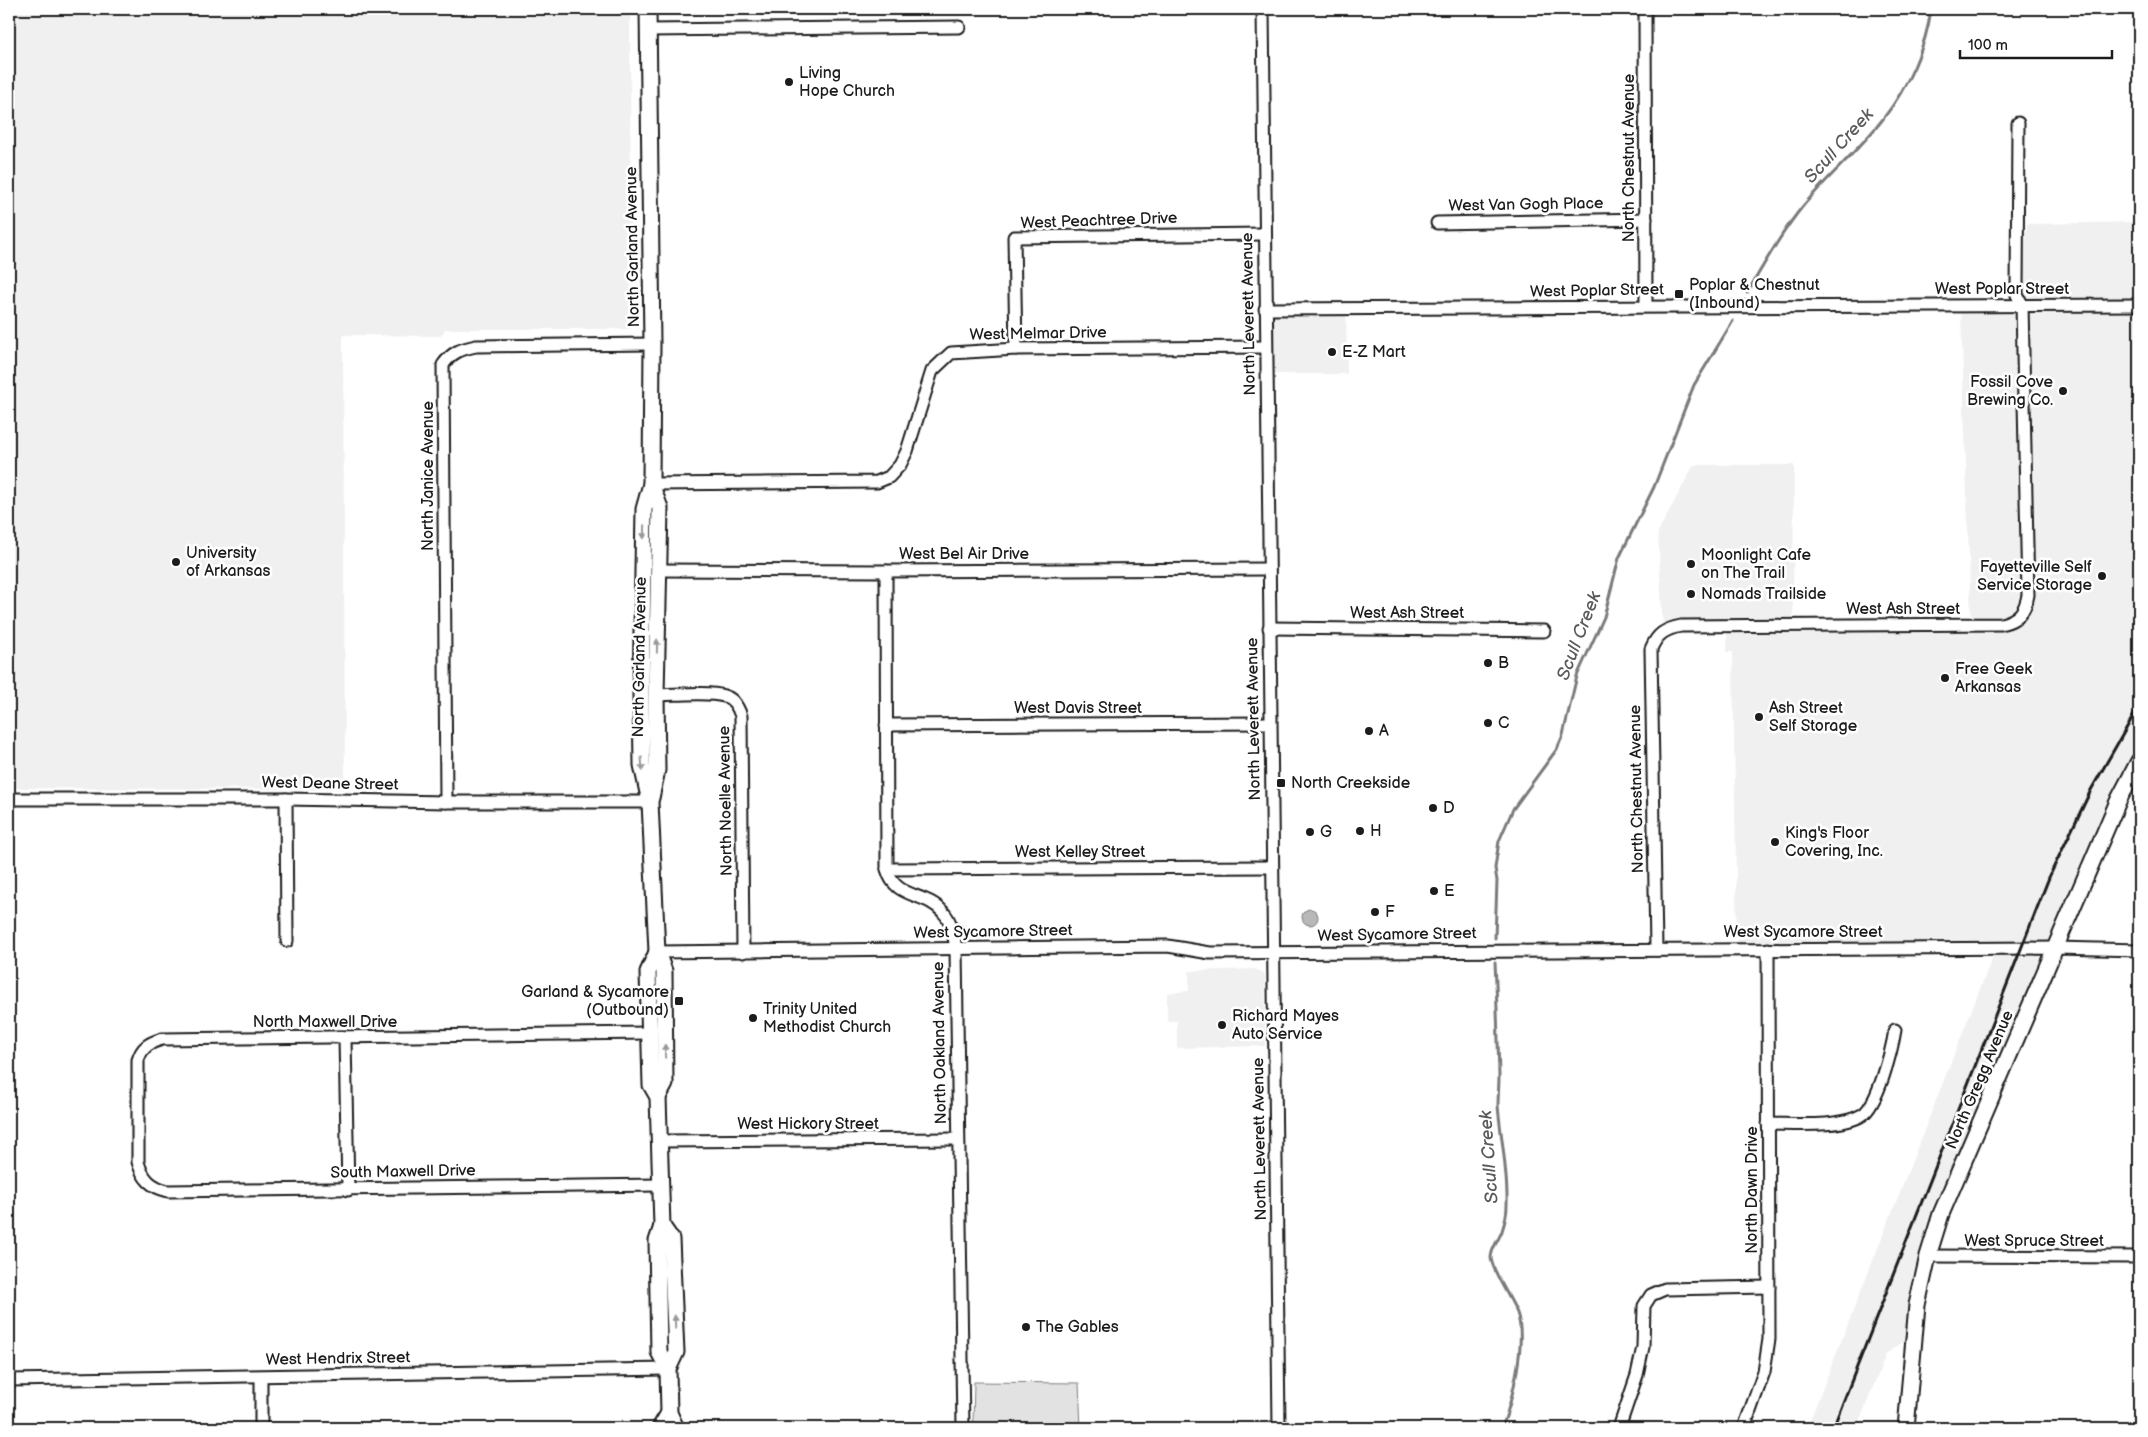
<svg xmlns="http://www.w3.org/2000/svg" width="2148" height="1437" viewBox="0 0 2148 1437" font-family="'Balsamiq Sans',sans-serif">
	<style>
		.built { fill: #f0f0f0 }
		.green { fill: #e2e2e2; stroke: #7f7f7f }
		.water { fill: #b8b8b8; stroke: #7a7a7a }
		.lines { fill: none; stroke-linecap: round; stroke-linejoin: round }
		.stream { stroke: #7a7a7a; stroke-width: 3 }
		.minor-casing { stroke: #1c1c1c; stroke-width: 15 }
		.major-casing { stroke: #1c1c1c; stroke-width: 19 }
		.minor { stroke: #fff; stroke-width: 11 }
		.major { stroke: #fff; stroke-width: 15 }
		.rail { stroke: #1c1c1c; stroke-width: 3 }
		.oneway { fill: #999 }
		.poi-dot { fill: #1c1c1c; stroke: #fff; stroke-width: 2 }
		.labels { text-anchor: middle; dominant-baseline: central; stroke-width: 5; stroke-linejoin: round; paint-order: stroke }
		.poi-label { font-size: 16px; fill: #1c1c1c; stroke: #fff; text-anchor: start }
		.street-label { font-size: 16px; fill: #1c1c1c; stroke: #fff }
		.water-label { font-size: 18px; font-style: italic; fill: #5a5a5a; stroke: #fff }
	</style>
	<rect width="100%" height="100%" fill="#fff"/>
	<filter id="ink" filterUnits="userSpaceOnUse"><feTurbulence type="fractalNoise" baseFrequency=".02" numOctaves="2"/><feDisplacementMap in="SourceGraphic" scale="10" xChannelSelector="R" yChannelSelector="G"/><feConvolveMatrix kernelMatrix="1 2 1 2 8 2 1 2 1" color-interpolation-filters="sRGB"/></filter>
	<g filter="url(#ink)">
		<!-- built -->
		<g class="built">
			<path d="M9,9H630L631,329H445L441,336L343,335L345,789L9,788Z"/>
			<path d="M2139,222V761L1941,1214L1913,1335L1886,1354L1857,1428H1807L1996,948L1737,949L1733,652H1727V626L1663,631L1658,532L1694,465H1794L1793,626L2001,624L2020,615L1971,619L1961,312L2017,310L2027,224Z"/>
			<path d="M1346,308L1347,374H1266L1265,309Z"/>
			<path d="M1255,969L1264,973L1265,976V1046L1177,1048V1021H1167V993L1189,991V971Z"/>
		</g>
		<!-- green -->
		<path class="green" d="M974,1382L1079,1383L1081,1428H973Z"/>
		<!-- water -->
		<circle class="water" cx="1310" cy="917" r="8"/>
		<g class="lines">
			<!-- stream -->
			<g class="stream">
				<path d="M1747,293C1765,263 1781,233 1803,206C1828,176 1859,150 1883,119C1907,88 1926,48 1931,9"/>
				<path d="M1495,938L1497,881L1495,868L1499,841L1513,809L1557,749L1563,735L1577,676L1604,617L1619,558L1654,487L1694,385L1733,321"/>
				<path d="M1495,962C1497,1000 1498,1038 1499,1076C1499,1086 1498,1096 1498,1106C1501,1139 1508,1172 1507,1205C1507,1214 1505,1222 1502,1231C1499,1240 1491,1248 1491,1258C1492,1271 1511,1298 1517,1313C1527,1340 1512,1401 1502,1428"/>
			</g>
			<!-- minor casing -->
			<g class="minor-casing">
				<g id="minor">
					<path d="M1263,9L1279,1428"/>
					<path d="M1645,9L1646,306"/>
					<path d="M648,30L959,27"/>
					<path d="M1437,223L1646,219"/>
					<path d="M1265,309L2139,305"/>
					<path d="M1016,349L1014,237L1264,234"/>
					<path d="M651,484L877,482L889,477L900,465L907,451L932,371L951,353L1016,349L1266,347"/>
					<path d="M659,570L886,571L1269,569"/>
					<path d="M886,571L887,869C895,900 925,891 943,912C952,921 954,937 956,949L963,1428"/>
					<path d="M1269,628L1544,631"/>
					<path d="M656,695C674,695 708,691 724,696C733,698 738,707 741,716L743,952"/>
					<path d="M886,725L1270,723"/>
					<path d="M9,799H286L446,802H650"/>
					<path d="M286,799L287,941"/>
					<path d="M446,802L443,365C452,352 461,349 476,346L652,344"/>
					<path d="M887,869L1272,867"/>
					<path d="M1656,949L1651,649C1657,634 1665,629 1681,626L2001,624C2018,620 2025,612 2028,595L2022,304L2017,295L2018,123"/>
					<path d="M657,952L1168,946L1210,953L2056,948L2139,950"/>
					<path d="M649,1033L162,1039C149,1043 142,1047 138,1060V1162C143,1179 151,1187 168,1191L661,1185"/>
					<path d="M345,1038L348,1190"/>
					<path d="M1768,1124C1793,1124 1841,1128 1862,1115C1878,1105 1892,1049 1895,1030"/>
					<path d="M659,1141L957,1139"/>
					<path d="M1928,1256L2139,1257"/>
					<path d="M261,1377V1428"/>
					<path d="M9,1380L668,1369"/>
					<path d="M1619,1428L1637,1375L1643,1347L1644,1306L1651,1295L1665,1289L1769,1287"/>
					<path d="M1744,1428L1764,1372L1769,1339L1768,949"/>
				</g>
			</g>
			<!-- major casing -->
			<g class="major-casing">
				<g id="major">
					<path d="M648,9L652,344L651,484L644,509L641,693L642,765L650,802L657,952L664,971L665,1084L658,1097"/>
					<path d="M651,798L657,770L656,695L660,508L651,484"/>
					<path d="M657,952L648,972L651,1085L658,1097L662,1226L657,1241L659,1352L668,1369"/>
					<path d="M662,1226L671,1239L676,1352L668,1369L669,1413L676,1428"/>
					<path d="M660,1428L669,1413"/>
					<path d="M1906,1428L1917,1305L1928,1256L1941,1214L2119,799L2139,761"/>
				</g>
			</g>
			<!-- minor -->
			<use href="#minor" class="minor"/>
			<!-- major -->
			<use href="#major" class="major"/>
			<!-- rail -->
			<path class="rail" d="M1833,1428L2050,875L2091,790L2139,706"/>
		</g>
		<!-- one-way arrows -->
		<defs><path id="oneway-solid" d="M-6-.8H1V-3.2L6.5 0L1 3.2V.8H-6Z" transform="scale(1.25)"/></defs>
		<g class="oneway">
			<use href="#oneway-solid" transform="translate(644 532) rotate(91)"/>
			<use href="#oneway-solid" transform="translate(657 646) rotate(-89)"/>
			<use href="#oneway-solid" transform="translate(642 764) rotate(86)"/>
			<use href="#oneway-solid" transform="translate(665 1051) rotate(-91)"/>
			<use href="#oneway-solid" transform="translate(675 1322) rotate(-92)"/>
		</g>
	</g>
	<!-- markers -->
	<g class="poi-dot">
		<circle cx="789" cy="82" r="5"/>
		<rect x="1674" y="289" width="10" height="10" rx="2.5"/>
		<circle cx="1332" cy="352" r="5"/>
		<circle cx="2063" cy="391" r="5"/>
		<circle cx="176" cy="562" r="5"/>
		<circle cx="1691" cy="564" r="5"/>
		<circle cx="2102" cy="576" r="5"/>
		<circle cx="1691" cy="594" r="5"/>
		<circle cx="1488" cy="663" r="5"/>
		<circle cx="1945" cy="678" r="5"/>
		<circle cx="1759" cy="717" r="5"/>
		<circle cx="1488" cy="723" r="5"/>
		<circle cx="1369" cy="731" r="5"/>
		<rect x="1276" y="778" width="10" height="10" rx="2.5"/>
		<circle cx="1433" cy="808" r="5"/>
		<circle cx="1360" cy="831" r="5"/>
		<circle cx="1310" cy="832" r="5"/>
		<circle cx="1775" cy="842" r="5"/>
		<circle cx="1434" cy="891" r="5"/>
		<circle cx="1375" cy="912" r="5"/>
		<rect x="674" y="996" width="10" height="10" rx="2.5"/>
		<circle cx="753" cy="1018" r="5"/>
		<circle cx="1222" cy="1025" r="5"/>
		<circle cx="1026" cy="1327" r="5"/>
	</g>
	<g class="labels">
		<!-- poi labels -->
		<g class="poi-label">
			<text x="799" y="73">Living<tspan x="799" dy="18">Hope Church</tspan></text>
			<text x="1689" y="285">Poplar &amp; Chestnut<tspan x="1689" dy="18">(Inbound)</tspan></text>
			<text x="1342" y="352">E-Z Mart</text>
			<text x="2053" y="382" text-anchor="end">Fossil Cove<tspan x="2053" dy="18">Brewing Co.</tspan></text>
			<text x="186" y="553">University<tspan x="186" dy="18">of Arkansas</tspan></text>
			<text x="1701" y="555">Moonlight Cafe<tspan x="1701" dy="18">on The Trail</tspan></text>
			<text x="2092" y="567" text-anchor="end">Fayetteville Self<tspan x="2092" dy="18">Service Storage</tspan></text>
			<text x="1701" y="594">Nomads Trailside</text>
			<text x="1498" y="663">B</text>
			<text x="1955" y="669">Free Geek<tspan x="1955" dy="18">Arkansas</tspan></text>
			<text x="1769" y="708">Ash Street<tspan x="1769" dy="18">Self Storage</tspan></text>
			<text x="1498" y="723">C</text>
			<text x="1379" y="731">A</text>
			<text x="1291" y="783">North Creekside</text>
			<text x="1443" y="808">D</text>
			<text x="1370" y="831">H</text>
			<text x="1320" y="832">G</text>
			<text x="1785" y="833">King's Floor<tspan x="1785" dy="18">Covering, Inc.</tspan></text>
			<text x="1444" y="891">E</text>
			<text x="1385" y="912">F</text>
			<text x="669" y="992" text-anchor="end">Garland &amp; Sycamore<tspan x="669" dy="18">(Outbound)</tspan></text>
			<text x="763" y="1009">Trinity United<tspan x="763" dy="18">Methodist Church</tspan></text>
			<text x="1232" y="1016">Richard Mayes<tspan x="1232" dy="18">Auto Service</tspan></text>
			<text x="1036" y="1327">The Gables</text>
		</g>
		<!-- street labels -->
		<g class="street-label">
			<text transform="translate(1629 158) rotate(-90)">North Chestnut Avenue</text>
			<text transform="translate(1526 205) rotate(-1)">West Van Gogh Place</text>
			<text transform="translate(1099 221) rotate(-2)">West Peachtree Drive</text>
			<text transform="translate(633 247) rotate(-91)">North Garland Avenue</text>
			<text x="2002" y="289">West Poplar Street</text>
			<text transform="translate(1597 291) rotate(-1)">West Poplar Street</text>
			<text transform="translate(1249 314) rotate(-91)">North Leverett Avenue</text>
			<text transform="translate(1038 334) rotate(-1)">West Melmar Drive</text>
			<text transform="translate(428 476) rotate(-90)">North Janice Avenue</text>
			<text x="964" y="554">West Bel Air Drive</text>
			<text x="1903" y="609">West Ash Street</text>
			<text x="1407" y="613">West Ash Street</text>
			<text transform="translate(640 657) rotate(-89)">North Garland Avenue</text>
			<text x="1078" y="708">West Davis Street</text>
			<text transform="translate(1254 719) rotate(-91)">North Leverett Avenue</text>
			<text transform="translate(330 784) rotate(1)">West Deane Street</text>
			<text transform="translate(1637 789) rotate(-91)">North Chestnut Avenue</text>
			<text transform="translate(726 801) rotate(-91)">North Noelle Avenue</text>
			<text x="1080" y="852">West Kelley Street</text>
			<text transform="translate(993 932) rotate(-1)">West Sycamore Street</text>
			<text x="1803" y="932">West Sycamore Street</text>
			<text transform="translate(1397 935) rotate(-1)">West Sycamore Street</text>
			<text x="325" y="1022">North Maxwell Drive</text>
			<text transform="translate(940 1043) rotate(-91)">North Oakland Avenue</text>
			<text transform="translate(1980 1080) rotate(-67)">North Gregg Avenue</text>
			<text x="808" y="1124">West Hickory Street</text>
			<text transform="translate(1260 1139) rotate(-91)">North Leverett Avenue</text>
			<text transform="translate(403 1172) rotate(-1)">South Maxwell Drive</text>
			<text transform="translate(1752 1190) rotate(-90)">North Dawn Drive</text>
			<text x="2034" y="1241">West Spruce Street</text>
			<text transform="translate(338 1359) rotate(-1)">West Hendrix Street</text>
		</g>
		<!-- water labels -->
		<g class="water-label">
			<text transform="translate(1839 146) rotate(-48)">Scull Creek</text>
			<text transform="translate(1579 636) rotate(-69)">Scull Creek</text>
			<text transform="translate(1489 1157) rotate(-94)">Scull Creek</text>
		</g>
	</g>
	<!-- margin -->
	<rect width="2148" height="1437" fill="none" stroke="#fff" stroke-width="30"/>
	<rect x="15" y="15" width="2118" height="1407" fill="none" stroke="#1c1c1c" stroke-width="2" filter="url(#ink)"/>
	<!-- scale -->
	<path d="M1960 50v8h152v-8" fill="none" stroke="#1c1c1c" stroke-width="2.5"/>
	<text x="1968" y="50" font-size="15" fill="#1c1c1c" stroke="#ffffff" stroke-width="4" paint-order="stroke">100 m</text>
</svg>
